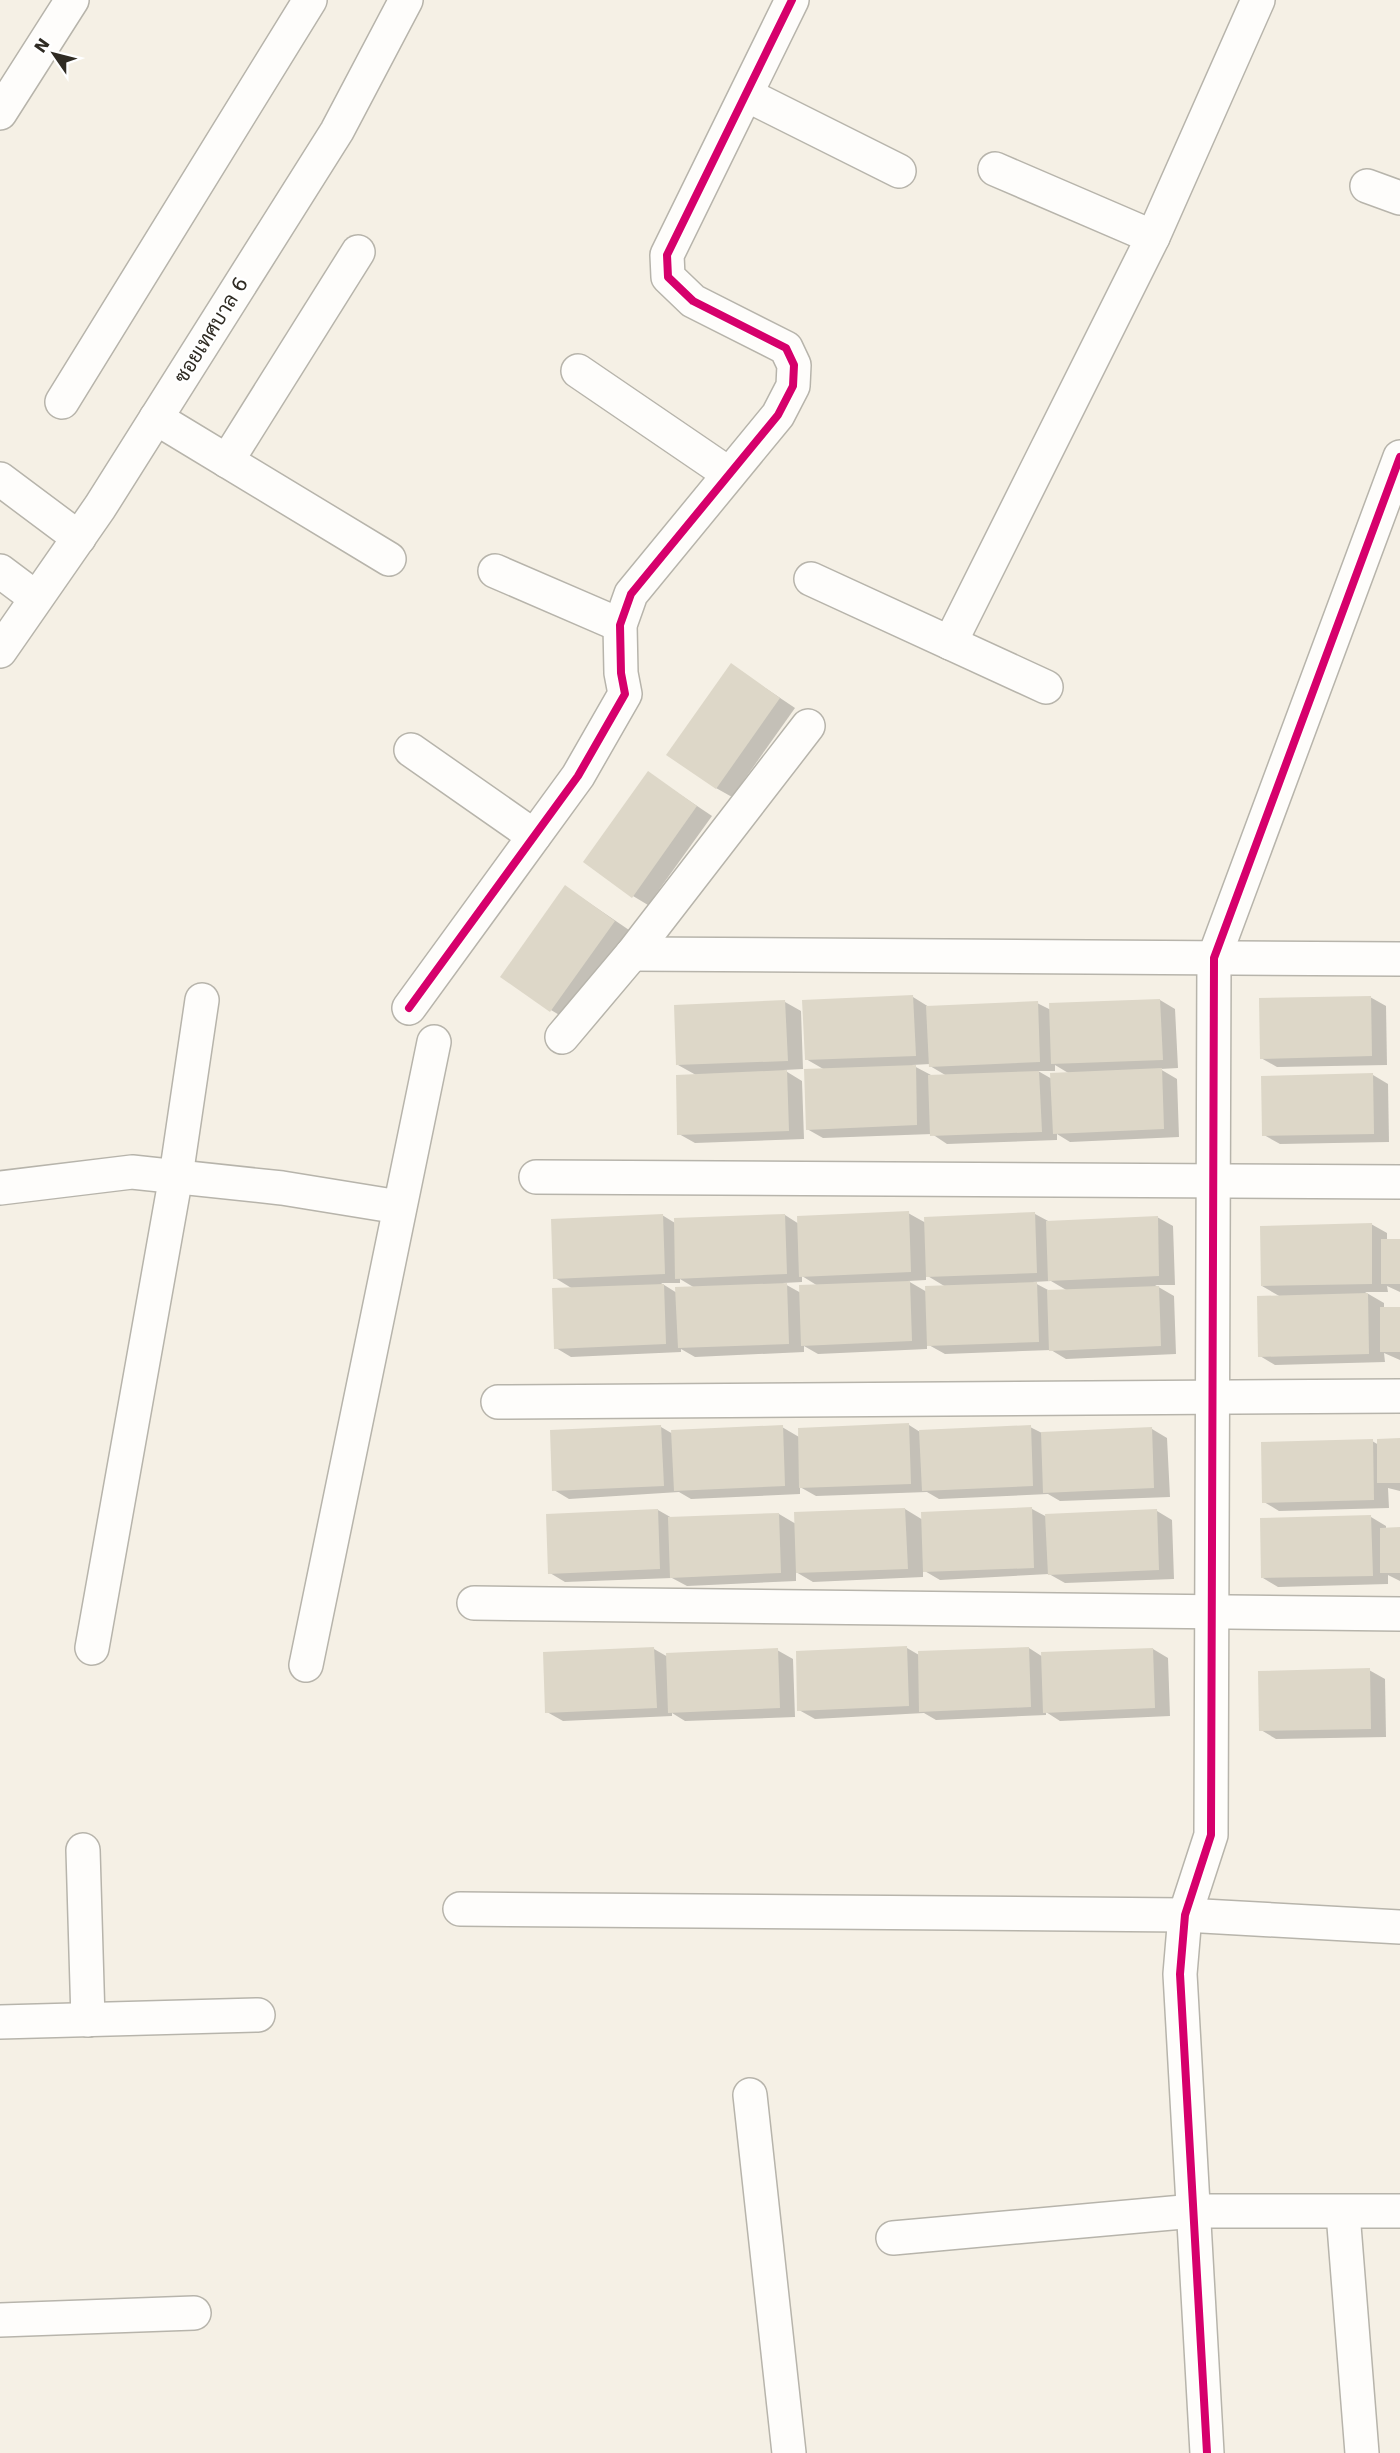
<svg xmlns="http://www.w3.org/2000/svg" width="1400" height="2453" viewBox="0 0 1400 2453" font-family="'DejaVu Sans',Sarabun,sans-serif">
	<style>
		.shadow { fill: #0003; fill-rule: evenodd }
		.building { fill: #ddd7c8 }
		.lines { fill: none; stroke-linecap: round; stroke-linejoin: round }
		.minor-casing { stroke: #b7b4ab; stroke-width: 36 }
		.minor { stroke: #fefdfb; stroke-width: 33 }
		.cycleway-casing { stroke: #fff; stroke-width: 11 }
		.cycleway { stroke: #d6006c; stroke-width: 8 }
		.labels { text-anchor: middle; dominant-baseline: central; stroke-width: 5; stroke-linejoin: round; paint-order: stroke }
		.street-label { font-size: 20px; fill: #2f2b23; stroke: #fff }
	</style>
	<rect width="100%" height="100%" fill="#f5f0e5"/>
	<!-- shadow -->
	<g class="shadow">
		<path d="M731,665L795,708L732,797L716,788Z"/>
		<path d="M648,773L712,816L648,905L633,896Z"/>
		<path d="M566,887L629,930L566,1019L551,1010Z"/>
		<path d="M913,997L929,1007L1037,1003L1051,1010L1160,1000L1175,1009L1178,1068L1160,1069L1177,1079L1179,1137L1070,1142L1057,1134V1140L947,1144L932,1134L823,1138L807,1129L825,1070L806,1059ZM930,1064V1066L947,1076L931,1075L912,1065ZM1055,1065L1070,1074L1052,1079L1038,1071H1055Z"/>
		<path d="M1370,997L1386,1006L1387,1065L1277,1067L1261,1058Z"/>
		<path d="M785,1002L801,1011L803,1069L784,1070L802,1081L804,1139L695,1143L679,1134L696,1075L678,1065Z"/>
		<path d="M1373,1075L1388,1084L1389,1142L1280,1144L1264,1135Z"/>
		<path d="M908,1213L926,1223V1218L1035,1214L1050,1222L1157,1217L1173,1226L1175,1285H1155L1174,1296L1176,1354L1066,1359L1051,1350L945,1354L927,1344V1349L818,1354L804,1346V1352L695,1357L681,1349V1352L571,1357L556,1348L573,1289L555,1278L662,1215L675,1223L785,1215L799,1224ZM926,1275L946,1287L927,1292L908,1281L926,1280ZM802,1276L818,1286L801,1293L783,1283L802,1282ZM680,1279L695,1288L677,1293L661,1283H680ZM1051,1281L1068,1291H1050L1033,1282Z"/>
		<path d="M1371,1224L1387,1233V1240H1400V1292L1387,1286L1388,1292H1365L1384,1303V1309H1400V1360L1384,1353L1385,1362L1275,1365L1260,1356L1281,1297L1262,1286Z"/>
		<path d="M909,1425L920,1432L1030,1427L1042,1433L1152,1429L1167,1438L1170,1497L1060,1501L1048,1494L939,1499L927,1492L816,1496L800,1487V1494L691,1499L679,1492L569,1499L554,1490L661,1427L673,1434L782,1427L799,1437Z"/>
		<path d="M1400,1440V1491L1388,1488L1389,1508L1279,1511L1264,1502L1372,1441L1379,1445Z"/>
		<path d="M905,1509L923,1520L1032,1509L1047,1517L1157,1511L1172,1520L1174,1579L1065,1583L1049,1574L940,1580L923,1570V1577L813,1582L796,1572V1581L687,1586L672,1578L565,1582L550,1573L658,1510L672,1518L779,1514L796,1524Z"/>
		<path d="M1371,1517L1386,1526V1529H1400V1581L1388,1575V1584L1278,1587L1263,1578Z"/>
		<path d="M907,1648L919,1655L1029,1648L1043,1657L1153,1649L1168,1658L1170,1716L1060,1721L1046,1712V1715L936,1720L924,1713L815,1719L799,1710Z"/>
		<path d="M654,1649L668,1657L777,1650L793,1659L795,1717L685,1721L672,1713V1716L563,1721L547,1712L545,1653Z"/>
		<path d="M1369,1670L1385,1679L1386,1737L1276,1739L1261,1730Z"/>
	</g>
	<!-- building -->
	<g class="building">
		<path d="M731,663L780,698L716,789L666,755Z"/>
		<path d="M648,771L697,806L632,898L583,862Z"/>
		<path d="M565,885L615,921L550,1012L500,977Z"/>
		<path d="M913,995L916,1056L805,1060L802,1000Z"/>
		<path d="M1371,996L1372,1056L1260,1059L1259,998Z"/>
		<path d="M1160,999L1163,1060L1051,1064L1049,1003Z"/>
		<path d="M785,1000L788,1061L676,1065L674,1005Z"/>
		<path d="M1038,1001L1040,1062L929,1067L926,1006Z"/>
		<path d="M916,1065L917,1125L806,1130L804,1069Z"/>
		<path d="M1162,1068L1164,1129L1053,1134L1050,1073Z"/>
		<path d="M787,1070L789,1131L677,1135L676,1075Z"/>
		<path d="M1039,1071L1042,1132L930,1136L928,1075Z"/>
		<path d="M1373,1073L1374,1134L1262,1136L1261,1076Z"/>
		<path d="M909,1211L911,1272L799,1277L797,1216Z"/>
		<path d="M1035,1212L1037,1273L926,1277L924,1217Z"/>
		<path d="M663,1214L665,1274L553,1279L551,1219Z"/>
		<path d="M785,1214L787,1274L675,1279L674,1218Z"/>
		<path d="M1158,1216L1159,1276L1048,1281L1046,1221Z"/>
		<path d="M1372,1223V1284L1261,1286L1260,1226Z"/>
		<rect x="1381" y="1239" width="19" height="45"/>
		<path d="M910,1281L912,1341L801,1346L799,1285Z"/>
		<path d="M1037,1282L1039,1342L927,1346L925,1286Z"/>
		<path d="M787,1283L789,1344L678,1348L675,1287Z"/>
		<path d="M664,1284L666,1344L554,1349L552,1288Z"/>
		<path d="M1159,1286L1161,1346L1049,1351L1047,1290Z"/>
		<path d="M1368,1293L1369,1354L1258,1357L1257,1296Z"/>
		<rect x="1380" y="1307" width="20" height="45"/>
		<path d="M909,1423L911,1484L799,1488L798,1428Z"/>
		<path d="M661,1425L664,1486L552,1491L550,1430Z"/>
		<path d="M783,1425L785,1486L674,1491L671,1430Z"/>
		<path d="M1031,1425L1033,1486L922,1491L919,1430Z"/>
		<path d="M1152,1427L1154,1488L1043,1493L1041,1432Z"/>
		<path d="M1400,1438V1483H1377V1439Z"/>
		<path d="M1373,1439L1374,1500L1262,1503L1261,1442Z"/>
		<path d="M1032,1507L1034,1568L923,1572L921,1512Z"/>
		<path d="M905,1508L908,1569L796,1573L794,1512Z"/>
		<path d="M658,1509L660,1569L548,1574L546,1514Z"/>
		<path d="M1157,1509L1159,1570L1048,1575L1045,1514Z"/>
		<path d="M779,1513L781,1573L670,1578L668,1517Z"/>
		<path d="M1371,1515L1373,1576L1261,1578L1260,1518Z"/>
		<path d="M1400,1527V1573H1380V1528Z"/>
		<path d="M907,1646L909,1706L797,1711L796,1651Z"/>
		<path d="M654,1647L657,1708L545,1713L543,1652Z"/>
		<path d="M1029,1647L1031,1707L919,1712L918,1651Z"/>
		<path d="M778,1648L780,1708L668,1713L666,1653Z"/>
		<path d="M1153,1648L1155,1708L1043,1713L1041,1652Z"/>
		<path d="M1370,1668L1371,1729L1259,1731L1258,1671Z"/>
	</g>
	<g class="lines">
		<!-- minor casing -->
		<g class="minor-casing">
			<g id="minor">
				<path d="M747,95L899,171"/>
				<path d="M0,113L72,0"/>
				<path d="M995,169L1153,237"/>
				<path d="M1367,186L1400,198"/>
				<path d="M578,371L729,474"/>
				<path d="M62,402L310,0"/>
				<path d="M156,418L389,559"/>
				<path d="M227,461L358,252"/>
				<path d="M0,479L79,538"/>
				<path d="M0,571L36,598"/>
				<path d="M495,571L620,625"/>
				<path d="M811,579L1046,687"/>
				<path d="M950,643L1153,237L1258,0"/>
				<path d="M0,651L100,507L337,131L406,0"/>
				<path d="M411,750L534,836"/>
				<path d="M632,954L1400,959"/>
				<path d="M409,1008L578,776L625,694L621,673L620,625L631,594L778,415L793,386L794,365L786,348L693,301L668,277L667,255L792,0"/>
				<path d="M562,1037L632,954L808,726"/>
				<path d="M536,1177L1400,1182"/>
				<path d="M0,1188L132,1172L282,1188L399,1207"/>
				<path d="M498,1402L1400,1396"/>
				<path d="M474,1603L1400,1614"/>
				<path d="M92,1648L176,1176L202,1000"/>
				<path d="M306,1665L434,1042"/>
				<path d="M83,1850L88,2020"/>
				<path d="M460,1909L1185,1915L1400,1927"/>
				<path d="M0,2022L258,2015"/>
				<path d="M750,2095L789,2453"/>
				<path d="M1343,2213L1362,2453"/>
				<path d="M893,2238L1194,2211H1400"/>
				<path d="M0,2320L194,2313"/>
				<path d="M1207,2453L1180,1974L1185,1915L1211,1835L1214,958L1400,457"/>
			</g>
		</g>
		<!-- minor -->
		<use href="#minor" class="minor"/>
		<!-- cycleway casing -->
		<g class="cycleway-casing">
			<g id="cycleway">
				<path d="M409,1008L578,776L625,694L621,673L620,625L631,594L778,415L793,386L794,365L786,348L693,301L668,277L667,255L792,0"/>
				<path d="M1207,2453L1180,1974L1185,1915L1211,1835L1214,958L1400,457"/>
			</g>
		</g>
		<!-- cycleway -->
		<use href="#cycleway" class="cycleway"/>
	</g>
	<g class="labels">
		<!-- street labels -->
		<g class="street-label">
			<text transform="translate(211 330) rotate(-58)">ซอยเทศบาล 6</text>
		</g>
	</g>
	<!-- north arrow -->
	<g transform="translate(54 54) rotate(305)" stroke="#ffffff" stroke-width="4.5" paint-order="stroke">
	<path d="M0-4.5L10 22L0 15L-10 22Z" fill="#2f2b23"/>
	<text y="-9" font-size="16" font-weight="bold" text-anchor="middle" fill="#2f2b23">N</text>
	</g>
</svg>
